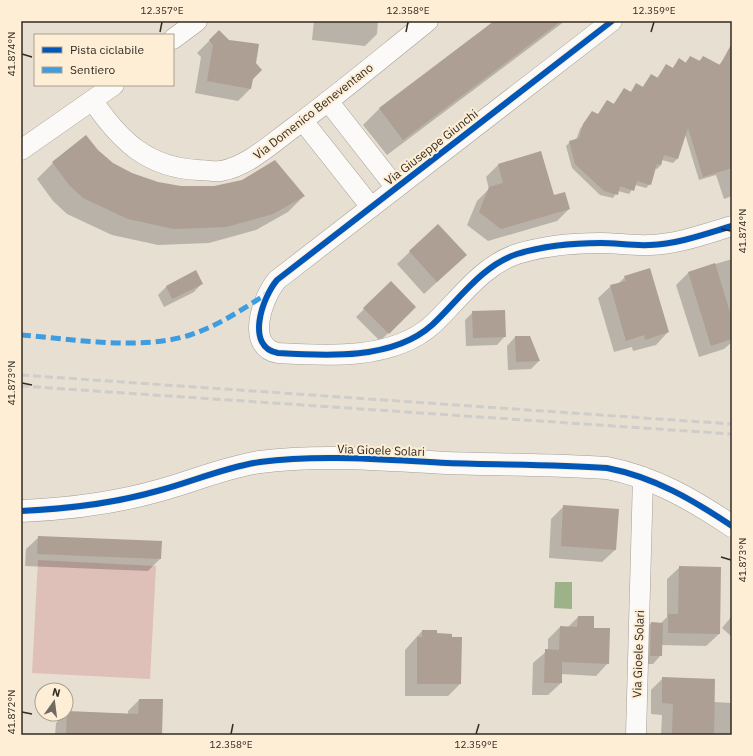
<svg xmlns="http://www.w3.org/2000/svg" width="753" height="756" viewBox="0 0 753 756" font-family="'IBM Plex Sans',sans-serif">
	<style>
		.green { fill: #dec0b8 }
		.water { fill: #9eb28a }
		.shadow { fill: #0003 }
		.building { fill: #ad9f93 }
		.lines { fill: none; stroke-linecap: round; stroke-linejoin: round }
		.street-casing { stroke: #a49e94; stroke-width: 21 }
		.secondary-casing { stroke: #a49e94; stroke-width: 23 }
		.street { stroke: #fbfaf8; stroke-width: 20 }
		.secondary { stroke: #fbfaf8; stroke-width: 22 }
		.rail { stroke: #cfcdca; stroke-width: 3; stroke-dasharray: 8 4; stroke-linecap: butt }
		.quiet { stroke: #3e9ce0; stroke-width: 5; stroke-dasharray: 10 5; stroke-linecap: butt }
		.cycleway-casing { stroke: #feeed6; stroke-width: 8 }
		.cycleway { stroke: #0057b8; stroke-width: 6 }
		.ticks { fill: none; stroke: #312b22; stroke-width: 1.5 }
		.labels { text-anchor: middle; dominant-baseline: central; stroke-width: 4; stroke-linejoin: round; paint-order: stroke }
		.street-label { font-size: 12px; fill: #312b22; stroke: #feeed6 }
		.neatline { fill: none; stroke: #312b22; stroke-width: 1.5 }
		.ticks-label { font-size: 10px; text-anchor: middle; fill: #312b22 }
	</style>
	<rect width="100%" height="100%" fill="#e7dfd2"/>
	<!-- green -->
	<path class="green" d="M38,560L156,566L150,679L32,673Z"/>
	<!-- water -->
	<path class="water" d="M555,582H572V609L554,608Z"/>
	<!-- shadow -->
	<g class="shadow">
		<path d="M314,21H378L377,34L365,46L312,40Z"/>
		<path d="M495,21H565L387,155L363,125L379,109Z"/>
		<path d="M219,31L252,79L250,89L238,101L195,93L201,57L197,53Z"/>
		<path d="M690,57L698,62L703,57L719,65L723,60L732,64V196L724,199L716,175L699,180L685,134L677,159L673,163L662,160L661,165L657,169L655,168L650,184L646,188L635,185L629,194L618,191L613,198L600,195L572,168L566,146L570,142L576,140L580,129L592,112L597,115L613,105L624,89L630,93L637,84L642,88L651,75L657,78L666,65L672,69L679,60L685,63Z"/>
		<path d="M97,151L113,164L132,174L158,183L181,187L304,196L288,212L256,230L209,243L158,245L112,235L67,214L53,201L37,179L53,163Z"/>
		<path d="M498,165L553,197L569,209L557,221L488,241L467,225L477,201L489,189L486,177Z"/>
		<path d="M438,225L466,255L424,294L397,264Z"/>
		<path d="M732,259V342L724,349L699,357L676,285L689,272Z"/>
		<path d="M196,272L202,283L194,292L164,307L158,295L166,287Z"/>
		<path d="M625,277L668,332L656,345L633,351L632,347L614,352L598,298L611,286L618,284Z"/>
		<path d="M391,282L415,307L380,341L356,317Z"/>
		<path d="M473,312L505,336L497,345L466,346L465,320Z"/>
		<path d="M515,337L539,361L531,369L508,370L507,346Z"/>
		<path d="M563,507L615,550L602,562L549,558L551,519Z"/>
		<path d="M39,537L160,559L148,571L25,566L26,549Z"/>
		<path d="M680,567L719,634L706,646L661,645V655L653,664H642L643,632L651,623L660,624L667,617V579Z"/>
		<path d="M732,616V637L722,628Z"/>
		<path d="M578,617L608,663L596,676L561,674V683L548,695H532L533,663L548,650V639L560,627H568Z"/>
		<path d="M422,631L451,638H461L460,684L448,696H405V650Z"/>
		<path d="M663,678L714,702L732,703V735H661L662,715L651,714V690Z"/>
		<path d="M139,700L161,735H55L56,723L67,712L128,714V711Z"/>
	</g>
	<!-- building -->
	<g class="building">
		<path d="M494,21H561L403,140L379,108Z"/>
		<path d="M219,30L229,40L259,44L256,63L262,70L253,79L251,89L207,81L213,45L209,40Z"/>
		<path d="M732,43V168L703,177L688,128L678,159L664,155L661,165L657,164L651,185L637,181L634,191L620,186L618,195L604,191L575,164L569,141L579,138L583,124L592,111L598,114L607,100L614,104L624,88L631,92L636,83L643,87L651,74L658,78L666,64L673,68L679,58L686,63L690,56L700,61L703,56L720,65Z"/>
		<path d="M86,135L98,150L113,163L132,173L158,182L181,186H214L242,180L275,160L305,196L273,214L226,227L174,229L128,219L83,198L69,185L52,162Z"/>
		<path d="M541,151L554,195L565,192L570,209L501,229L479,212L489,187L503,183L498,164Z"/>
		<path d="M438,224L467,255L437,282L409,251Z"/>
		<path d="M715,263L732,319V339L711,346L688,272Z"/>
		<path d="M650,268L669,332L645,340L644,335L626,341L610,285L626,281L624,276Z"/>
		<path d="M196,270L203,284L172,299L166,286Z"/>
		<path d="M391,281L416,307L389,334L363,308Z"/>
		<path d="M505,310L506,337L473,338L472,311Z"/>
		<path d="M515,336H530L540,361L516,362Z"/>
		<path d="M563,505L619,509L616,550L561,546Z"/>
		<path d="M38,536L162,541L161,559L37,554Z"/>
		<path d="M679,566L721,567L720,634L668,633V614H678Z"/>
		<path d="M578,616H594V628H610L609,664L562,662V683H544L545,649L559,650L560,626L577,627Z"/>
		<path d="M651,622L663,623L662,656H650Z"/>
		<path d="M422,630H437V633L452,634V637H462L461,684H417V637H422Z"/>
		<path d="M662,677L715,679L714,735L672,734L673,704L662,703Z"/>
		<path d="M139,699H163L162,735H66L67,711L138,714Z"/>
	</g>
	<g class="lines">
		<!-- street casing -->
		<g class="street-casing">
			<g id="street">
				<path d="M612,21L277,280C262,298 245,347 278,353C327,356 393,360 432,325C459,300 481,266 517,254C543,246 574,243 601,243C617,243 633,246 650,245C678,244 705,234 732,226"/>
				<path d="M173,39L197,21"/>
				<path d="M93,101C120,141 148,168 199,170C206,170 214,172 221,171C248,166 271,144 293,128C339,94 383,57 428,21"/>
				<path d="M328,101L396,188"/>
				<path d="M303,121L371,207"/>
				<path d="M21,150L114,85"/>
				<path d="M636,735L643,477"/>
			</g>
		</g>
		<!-- secondary casing -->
		<g class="secondary-casing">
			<path id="secondary" d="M21,511C68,509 116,503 161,490C194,481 226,467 260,462C322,454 386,460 447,463C501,465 554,464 607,468C654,477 693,500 732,526"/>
		</g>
		<!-- street -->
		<use href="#street" class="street"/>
		<!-- secondary -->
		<use href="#secondary" class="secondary"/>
		<!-- rail -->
		<g class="rail">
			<path d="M21,375L732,424"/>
			<path d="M21,386L732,434"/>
		</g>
		<!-- quiet -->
		<path class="quiet" d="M21,335C73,339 140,351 190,335C218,326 243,309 268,293"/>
		<!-- cycleway casing -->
		<g class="cycleway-casing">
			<g id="cycleway">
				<path d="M612,21L277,280C262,298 245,347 278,353C327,356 393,360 432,325C459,300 481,266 517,254C543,246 574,243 601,243C617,243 633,246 650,245C678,244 705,234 732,226"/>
				<path d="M21,511C68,509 116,503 161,490C194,481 226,467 260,462C322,454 386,460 447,463C501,465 554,464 607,468C654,477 693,500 732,526"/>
			</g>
		</g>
		<!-- cycleway -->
		<use href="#cycleway" class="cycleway"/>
	</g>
	<!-- ticks -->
	<path class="ticks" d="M160,32L162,22M406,32L408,22M651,32L654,22M22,54L32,57M721,229L731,231M22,383L32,385M721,557L731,560M22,712L32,714M231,734L233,724M476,734L479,724"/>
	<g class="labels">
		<!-- street labels -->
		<g class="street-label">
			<text transform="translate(313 111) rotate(-38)">Via Domenico Beneventano</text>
			<text transform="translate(431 147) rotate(-38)">Via Giuseppe Giunchi</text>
			<text transform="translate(381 450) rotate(2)">Via Gioele Solari</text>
			<text transform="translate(638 654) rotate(-88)">Via Gioele Solari</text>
		</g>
	</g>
	<!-- border -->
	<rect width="753" height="756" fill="none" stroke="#feeed6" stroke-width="44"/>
	<!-- legend -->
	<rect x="34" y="34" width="140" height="52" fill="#feeed6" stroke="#aca08e"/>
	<rect x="42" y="47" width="20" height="6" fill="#0057b8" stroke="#aca08e"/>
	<text x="70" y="54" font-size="12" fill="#312b22">Pista ciclabile</text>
	<rect x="42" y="67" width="20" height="6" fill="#3e9ce0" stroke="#aca08e"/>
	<text x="70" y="74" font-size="12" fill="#312b22">Sentiero</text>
	<!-- north arrow -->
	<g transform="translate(54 702) rotate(14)"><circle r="19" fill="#feeed6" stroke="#aca08e"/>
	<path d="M0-3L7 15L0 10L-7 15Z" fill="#716a60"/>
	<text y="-6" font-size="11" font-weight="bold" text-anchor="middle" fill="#312b22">N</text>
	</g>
	<rect x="22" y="22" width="709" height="712" class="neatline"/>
	<g class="ticks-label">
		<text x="162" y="14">12.357°E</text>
		<text x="408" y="14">12.358°E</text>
		<text x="654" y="14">12.359°E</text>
		<text transform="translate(11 54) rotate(-90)" y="4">41.874°N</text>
		<text transform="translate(742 231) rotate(-90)" y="4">41.874°N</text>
		<text transform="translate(11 383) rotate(-90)" y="4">41.873°N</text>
		<text transform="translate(742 560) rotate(-90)" y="4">41.873°N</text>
		<text transform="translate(11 712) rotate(-90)" y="4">41.872°N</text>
		<text x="231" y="748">12.358°E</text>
		<text x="476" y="748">12.359°E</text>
	</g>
</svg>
